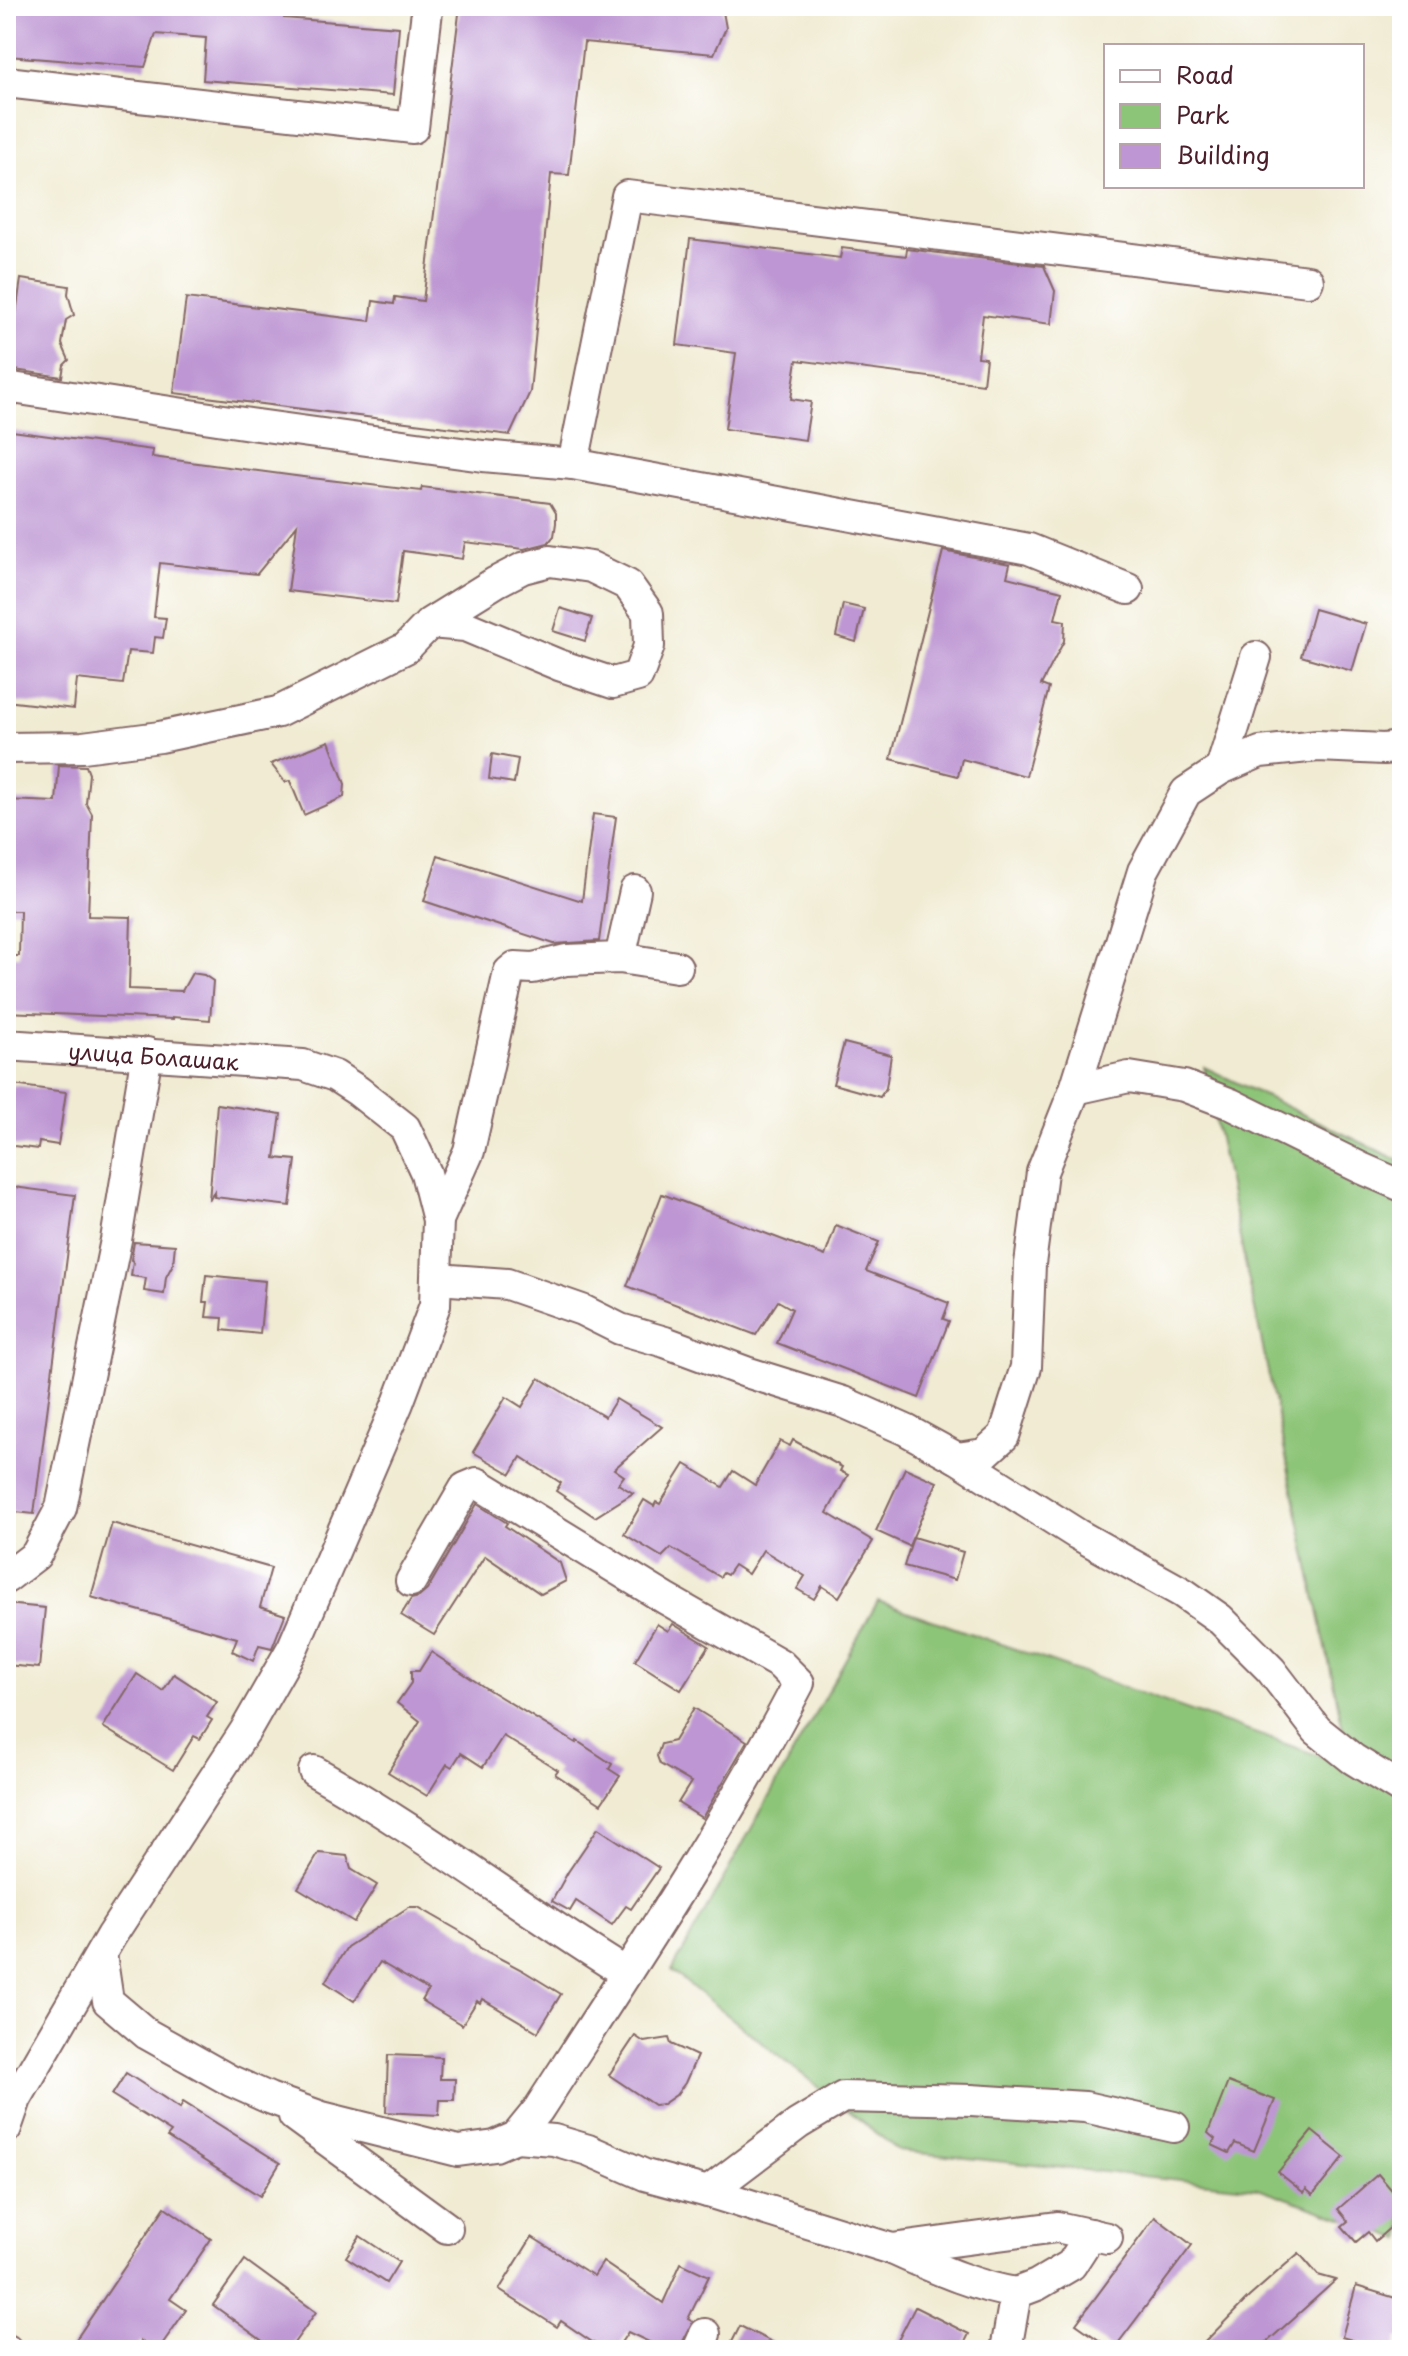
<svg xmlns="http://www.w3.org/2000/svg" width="1408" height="2356" viewBox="0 0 1408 2356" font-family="'Playpen Sans',sans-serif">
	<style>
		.green { fill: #8dc578; stroke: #6c7252; stroke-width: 2 }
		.building { fill: #bd96d3 }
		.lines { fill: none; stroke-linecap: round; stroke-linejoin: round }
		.minor-casing { stroke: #846665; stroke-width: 34 }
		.minor { stroke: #fff; stroke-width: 30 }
		.labels { text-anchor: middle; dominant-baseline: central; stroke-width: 6; stroke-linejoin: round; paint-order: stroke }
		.street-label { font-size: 22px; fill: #4a1f2b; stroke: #fff }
	</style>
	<rect width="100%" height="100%" fill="#fff"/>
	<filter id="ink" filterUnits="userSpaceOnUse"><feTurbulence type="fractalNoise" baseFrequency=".0125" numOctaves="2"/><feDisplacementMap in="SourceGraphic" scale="16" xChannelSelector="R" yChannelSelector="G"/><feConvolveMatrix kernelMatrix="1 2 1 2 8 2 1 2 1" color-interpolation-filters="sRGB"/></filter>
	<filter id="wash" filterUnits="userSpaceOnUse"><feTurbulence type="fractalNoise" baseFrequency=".006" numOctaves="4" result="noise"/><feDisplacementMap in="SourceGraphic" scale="32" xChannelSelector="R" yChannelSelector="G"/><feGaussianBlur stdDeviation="1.8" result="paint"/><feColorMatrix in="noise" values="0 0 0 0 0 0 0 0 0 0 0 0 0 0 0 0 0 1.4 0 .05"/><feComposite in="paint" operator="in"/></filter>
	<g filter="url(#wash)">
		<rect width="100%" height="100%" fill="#f0ebd2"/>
		<!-- green -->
		<path class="green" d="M1204,1067L1402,1162V2239L1258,2188L899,2151L672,1971L878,1601L1351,1767Z"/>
		<g id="blocks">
			<!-- building -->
			<g class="building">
				<path d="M12,6H170L207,9V6H285L284,18L399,27L393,95L203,80L206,38L156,34L145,67L8,56Z"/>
				<path d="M460,6H722L726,28L714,54L584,42L569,175L551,174L530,392L510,435L174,393L186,298L370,321L373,301L394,304L395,297L423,301Z"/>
				<path d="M690,239L840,258L842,248L906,256L907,249L1044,266L1055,291L1051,324L983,315L978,357L986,358L983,384L797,360L791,399L811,402L805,440L725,429L736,353L677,345Z"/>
				<path d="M21,279L69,286L68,294L74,315L66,320L62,344L69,360L64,365L62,377L8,369Z"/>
				<path d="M12,431L153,450L152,457L303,477L421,491L422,487L550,503L556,513V523L554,536L548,543L524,549L465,542L462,559L403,551L396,604L288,591L297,525L257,574L160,563L154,617L166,618L163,638L155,637L153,653L128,651L123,684L77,679L74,709L6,701V443Z"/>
				<path d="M943,551L1010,564L1007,577L1062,591L1055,619L1065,621L1064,641L1041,685L1049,688L1026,776L962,759L958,776L891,759Z"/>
				<path d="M843,604L864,609L856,642L836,636Z"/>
				<path d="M560,608L592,618L585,641L553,631Z"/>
				<path d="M1314,609L1366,624L1352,671L1301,656Z"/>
				<path d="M329,741L345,784L344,797L304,815L290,781L285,782L271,764Z"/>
				<path d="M492,754L518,759L514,783L489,779Z"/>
				<path d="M59,765L86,766L89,774L86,803L92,814L88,916L131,917L129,989L182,991L192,973L204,975L213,981L210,1020L173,1017V1019L6,1012V956H19L20,911H10V893H6V800L56,802Z"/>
				<path d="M593,814L616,817L599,941L554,944L424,901L438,855L582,901Z"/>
				<path d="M844,1043L891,1055L886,1088L880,1097L833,1084Z"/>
				<path d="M13,1085L66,1092L58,1145L39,1142L38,1149L6,1145V1102L11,1100Z"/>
				<path d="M217,1104L281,1114L275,1158L296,1160L290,1206L214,1197L215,1190L209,1201Z"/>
				<path d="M6,1186L75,1195L34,1514L6,1511Z"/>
				<path d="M662,1194L825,1256L836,1225L879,1242L866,1271L949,1303L943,1319L949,1321L919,1398L777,1343L792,1309L778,1301L756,1335L627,1286Z"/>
				<path d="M134,1242L175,1245L173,1264L166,1277L164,1294L144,1291L146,1278L131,1276L133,1261L131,1260Z"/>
				<path d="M206,1275L265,1281L260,1334L222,1330L223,1318L206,1317L208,1302H203Z"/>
				<path d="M539,1378L605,1417L616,1399L662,1427L614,1469L624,1476L618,1484L633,1493L595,1517L556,1491L561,1483L521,1457L511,1474L473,1452L506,1397L522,1407Z"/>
				<path d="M793,1440L842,1467L840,1471L848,1475L827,1513L873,1541L839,1597L822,1586L814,1599L797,1589L805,1576L763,1550L748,1574L734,1565L727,1575L723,1573L720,1577L671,1548L662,1557L624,1534L644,1500L654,1506L656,1502L660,1504L685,1464L723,1487L733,1471L755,1485L780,1441L790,1446Z"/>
				<path d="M905,1468L937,1482L909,1546L876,1531Z"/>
				<path d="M477,1504L507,1523L505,1526L560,1563L566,1581L541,1594L485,1556L434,1635L401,1615L411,1599L419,1597L427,1590Z"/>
				<path d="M112,1523L271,1568L260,1607L285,1615L272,1648L259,1645L253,1661L232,1651L237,1638L91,1597Z"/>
				<path d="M913,1537L963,1552L955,1580L904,1566Z"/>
				<path d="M6,1604L45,1608L39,1668L6,1665Z"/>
				<path d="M657,1624L668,1631L673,1624L709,1646L681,1690L635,1661Z"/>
				<path d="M431,1652L484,1687L576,1743L577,1741L612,1764L609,1769L620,1776L601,1804L555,1774L558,1770L503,1736L483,1767L461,1753L452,1767L447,1764L427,1796L388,1772L420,1721L397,1703L411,1683V1671H419Z"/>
				<path d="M137,1674L163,1691L174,1674L217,1702L207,1717L212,1720L200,1739L194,1736L173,1770L103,1727Z"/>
				<path d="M694,1708L747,1741L702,1818L678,1803L691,1782L660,1764L657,1756L661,1744L674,1741Z"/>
				<path d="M598,1828L659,1868L631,1909L626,1906L612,1925L576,1901L570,1911L552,1901L568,1872Z"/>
				<path d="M319,1853L347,1856L351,1869L377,1885L354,1922L298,1888Z"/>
				<path d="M409,1907H418L458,1930L474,1940L480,1948L522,1970L561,1994L538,2032L482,1999L480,2003L477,2001L462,2025L422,2001L428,1990L380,1962L354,2001L325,1982L347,1947Z"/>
				<path d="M635,2036L644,2042L669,2038L671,2044L697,2056L685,2083L676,2095L663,2104L654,2105L609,2075Z"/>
				<path d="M388,2055L441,2057L440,2079H455L454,2100H440L439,2115L386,2112Z"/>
				<path d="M126,2073L180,2108L183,2102L280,2163L260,2196L167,2137L171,2132L112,2095Z"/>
				<path d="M1228,2082L1275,2100L1254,2151L1235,2143L1229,2153L1212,2145L1215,2139L1208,2133Z"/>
				<path d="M1312,2131L1344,2157L1313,2195L1306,2189L1304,2193L1278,2172Z"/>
				<path d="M1378,2174L1402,2202V2217L1375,2241L1368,2232L1356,2242L1342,2226L1348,2221L1338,2209Z"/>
				<path d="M165,2207L211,2239L170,2299L186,2310L158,2350H154L141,2341L135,2350H69Z"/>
				<path d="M1155,2217L1192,2245L1113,2350L1076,2324Z"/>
				<path d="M360,2236L399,2262L386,2283L346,2257Z"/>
				<path d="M532,2237L594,2276L603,2262L663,2303L681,2263L709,2276L688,2319L693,2322L682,2343L680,2350H666L628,2332L616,2350H604L561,2321L557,2327L499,2290Z"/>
				<path d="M1299,2253L1318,2275L1336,2280L1258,2350H1197L1249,2297Z"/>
				<path d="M245,2260L316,2312L289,2350H275L213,2305Z"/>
				<path d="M1356,2286L1402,2300V2338L1398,2337L1394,2350H1385L1342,2337Z"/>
				<path d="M915,2307L969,2334L961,2350H893Z"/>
				<path d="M740,2326L788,2350H728Z"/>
			</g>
		</g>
	</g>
	<g filter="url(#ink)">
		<use href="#blocks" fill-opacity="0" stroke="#846665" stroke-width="2"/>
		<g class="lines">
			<!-- minor casing -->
			<g class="minor-casing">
				<g id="minor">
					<path d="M6,82L413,128L427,11"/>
					<path d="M6,387L250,424L483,456L573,464L1029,549L1128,589"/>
					<path d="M573,464L627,196L1308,281"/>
					<path d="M6,748L83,747L160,737L278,712L406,648L430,623L496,582L523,568L550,561L591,567L628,585L648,613L649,646L638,676L613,683L559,665L465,626L430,623"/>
					<path d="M1221,769L1256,657"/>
					<path d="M620,958L635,891"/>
					<path id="s1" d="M6,1045L303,1065L335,1076L358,1091L405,1128L426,1173L438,1220L435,1305L398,1403L293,1647L245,1731L111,1936L16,2099L6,2128"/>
					<path d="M1075,1089L1129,1077L1184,1086L1231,1104L1361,1168L1402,1186"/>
					<path d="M438,1220L469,1151L509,972L515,967L533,968L566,960L620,958L677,967"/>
					<path d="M437,1279L507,1284L582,1310L620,1329L665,1342L746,1372L843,1402L906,1430L957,1458L1077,1534L1183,1593L1220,1619L1271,1670L1317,1730L1353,1759L1402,1789"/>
					<path d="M957,1458L984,1454L1004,1436L1026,1367L1030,1264L1042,1172L1075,1089L1143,871L1186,792L1221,769L1260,752L1318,746L1384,749L1402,747"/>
					<path d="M6,1578L36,1555L61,1508L116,1240L147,1053"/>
					<path d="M314,1771C422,1832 521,1908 626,1973"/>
					<path d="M101,1954L108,2001L147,2034L231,2081L269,2098L322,2117L458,2151L495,2146L516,2137L538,2110C628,1970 722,1831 799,1683L780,1664L666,1599L477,1483L465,1488L411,1581"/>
					<path d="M294,2116L447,2228"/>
					<path d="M516,2137L554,2140L588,2150L645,2175L708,2192L892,2249L1057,2227L1107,2238"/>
					<path d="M708,2192L798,2124L843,2097L971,2100L1085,2107L1174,2127"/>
					<path d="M894,2250C933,2267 973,2286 1016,2293L1006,2350"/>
					<path d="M1016,2293L1037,2285L1071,2265L1091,2234"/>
					<path d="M6,2350H7"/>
					<path d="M698,2350L705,2334"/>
				</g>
			</g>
			<!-- minor -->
			<use href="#minor" class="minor"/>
		</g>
	</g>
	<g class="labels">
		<!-- street labels -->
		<g class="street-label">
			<text stroke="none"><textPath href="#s1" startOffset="148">улица Болашак</textPath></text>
		</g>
	</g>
	<!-- margin -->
	<rect width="1408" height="2356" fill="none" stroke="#fff" stroke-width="32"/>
	<!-- legend -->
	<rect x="1104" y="44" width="260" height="144" fill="#ffffff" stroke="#b7a5aa" stroke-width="2"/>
	<rect x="1120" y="70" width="40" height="12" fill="#ffffff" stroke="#b7a5aa" stroke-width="2"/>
	<text x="1176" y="84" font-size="24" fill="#4a1f2b">Road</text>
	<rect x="1120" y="104" width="40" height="24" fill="#8dc578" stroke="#b7a5aa" stroke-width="2"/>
	<text x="1176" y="124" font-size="24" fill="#4a1f2b">Park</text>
	<rect x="1120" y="144" width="40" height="24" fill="#bd96d3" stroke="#b7a5aa" stroke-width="2"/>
	<text x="1176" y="164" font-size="24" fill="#4a1f2b">Building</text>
</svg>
